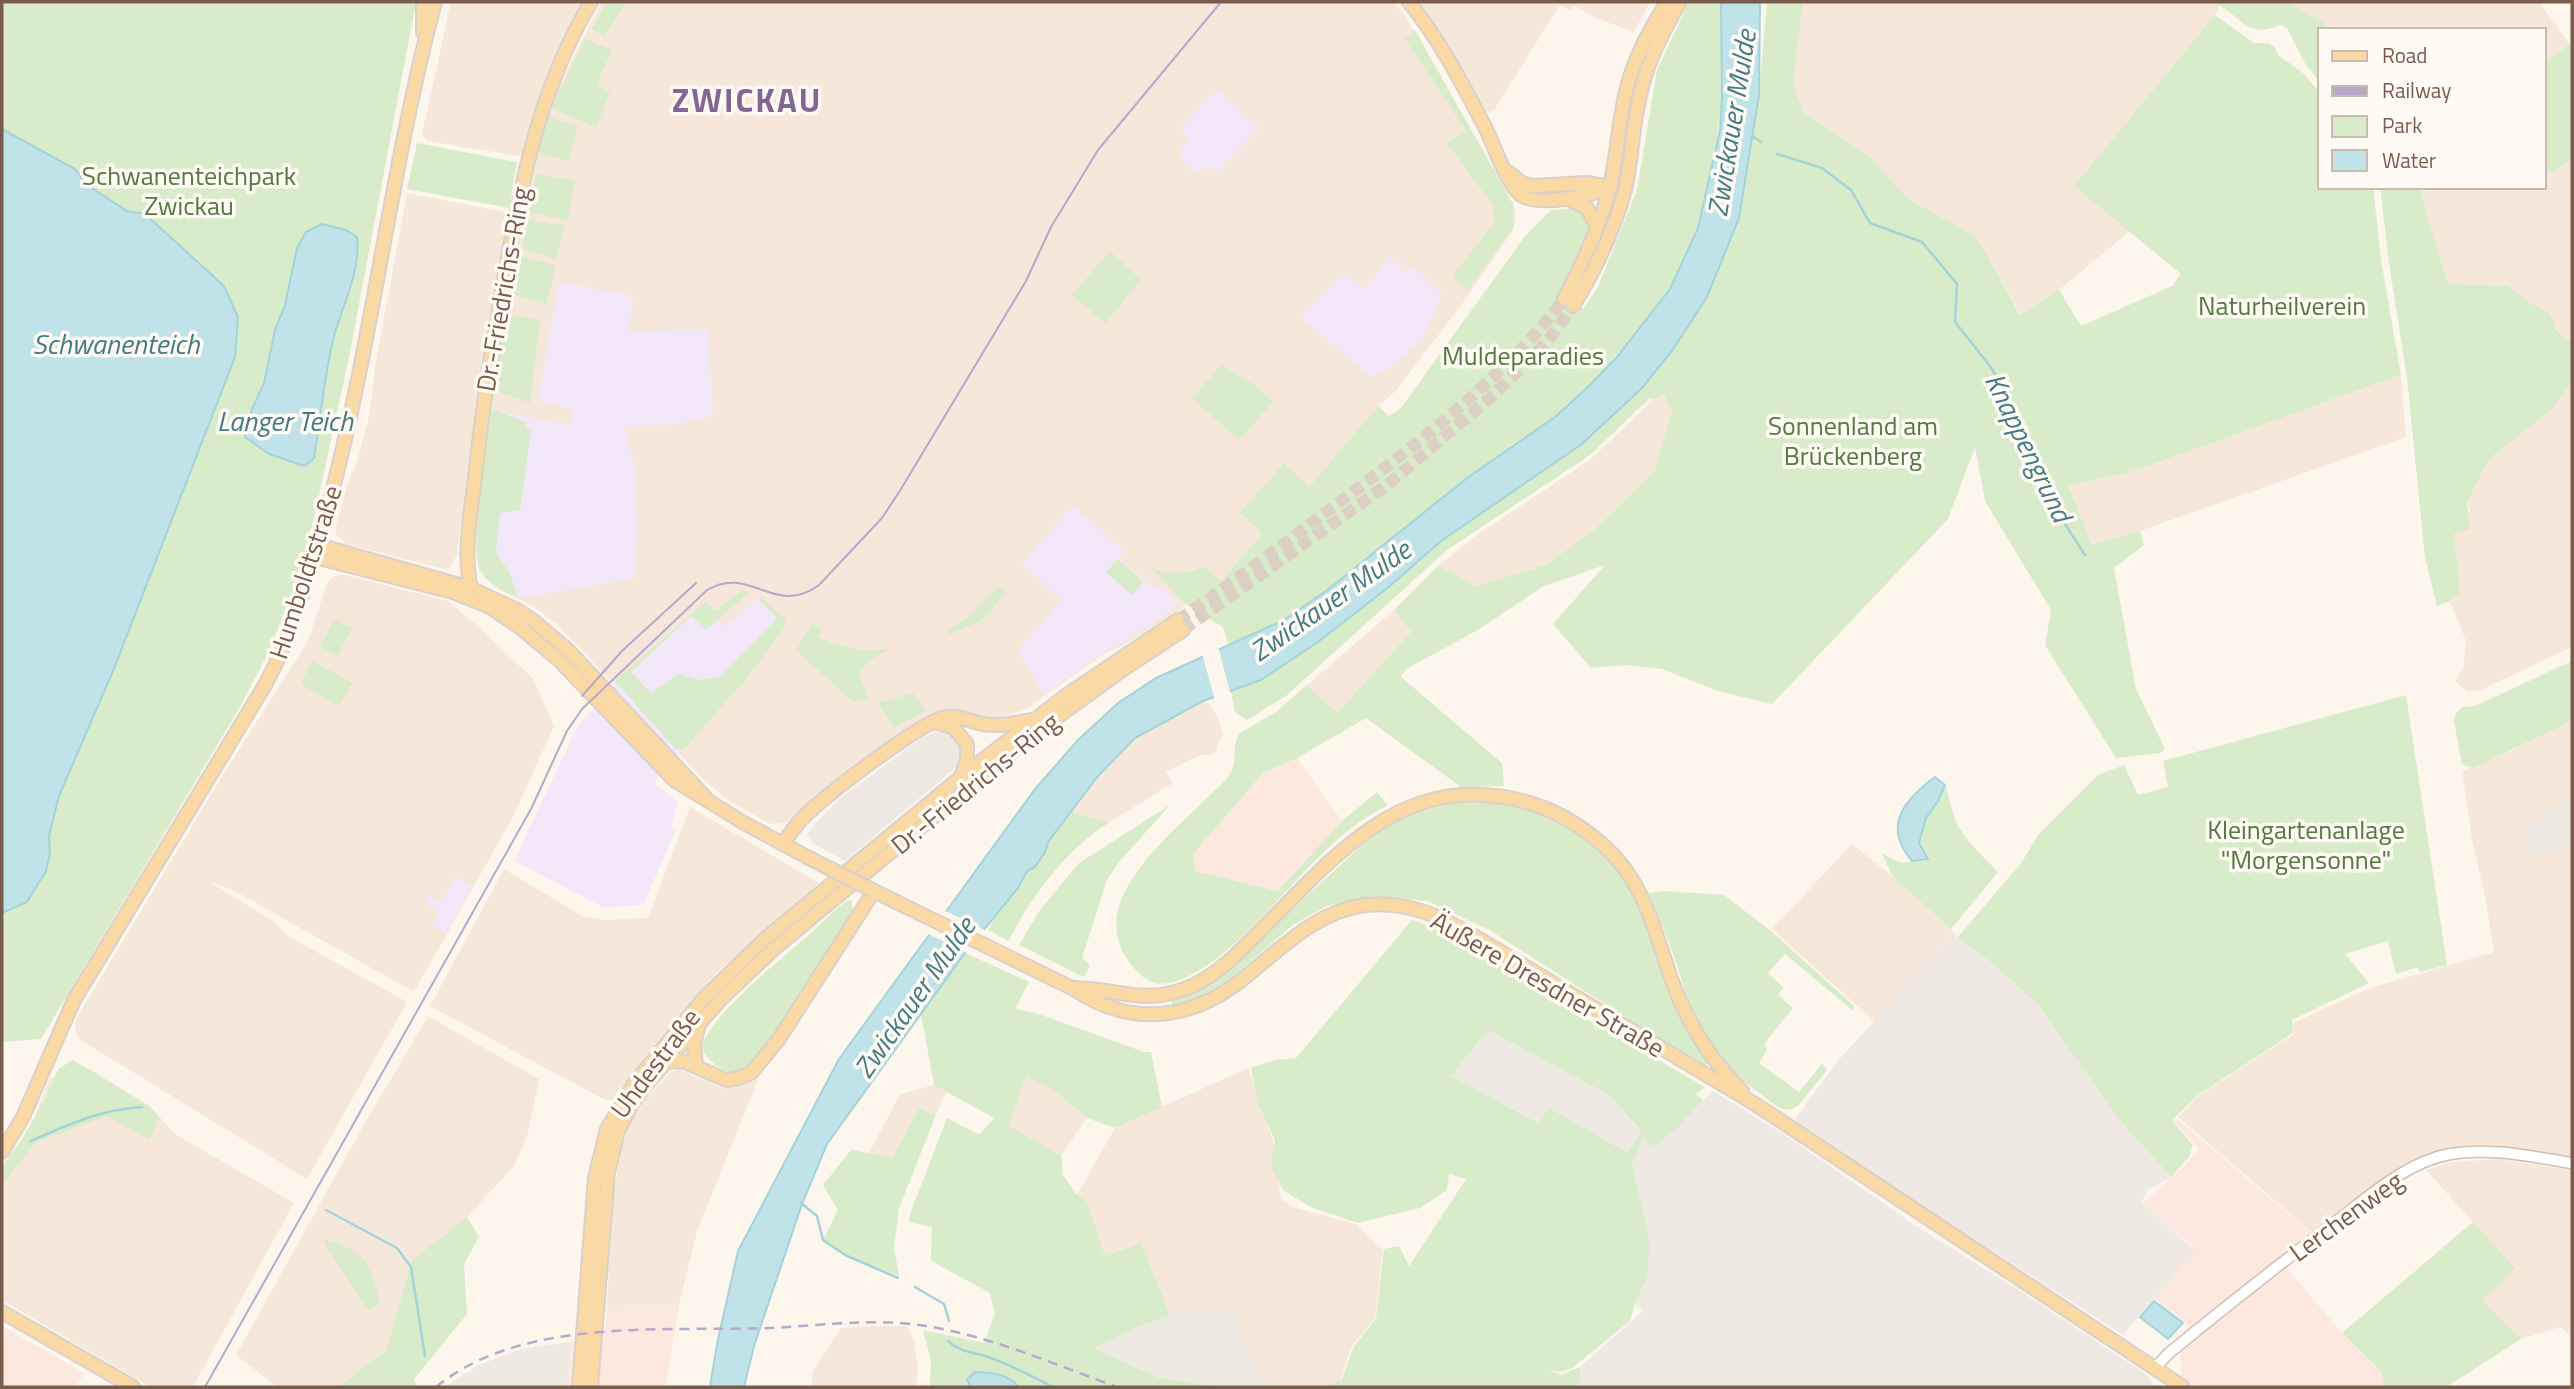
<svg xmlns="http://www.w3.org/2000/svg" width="2574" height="1389" viewBox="0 0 2574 1389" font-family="'Titillium Web',sans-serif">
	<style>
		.residential { fill: #f5e8da }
		.commercial { fill: #fde8e0 }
		.industrial { fill: #efe9e4 }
		.education { fill: #f3e8fa }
		.green { fill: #d8ecc9; fill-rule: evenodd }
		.water { fill: #bfe3e8; stroke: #a5d3da; stroke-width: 2 }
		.pier { fill: #fdf6ec }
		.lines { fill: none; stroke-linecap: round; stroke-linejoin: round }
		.stream { stroke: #a5d3da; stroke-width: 2.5 }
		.major-tunnel { stroke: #dcd0c4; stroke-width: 12; stroke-dasharray: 12 6; stroke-linecap: butt }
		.minor-casing { stroke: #d1beb0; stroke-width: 13 }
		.major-casing { stroke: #dad1cd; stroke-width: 16 }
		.minor { stroke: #fff; stroke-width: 10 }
		.major { stroke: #fbd9a5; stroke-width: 12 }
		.tram { stroke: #b9a8c9; stroke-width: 2 }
		.rail { stroke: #b9a8c9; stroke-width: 2.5; stroke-dasharray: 10 7; stroke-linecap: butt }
		.major-bridge-casing { stroke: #dad1cd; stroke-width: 16; stroke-linecap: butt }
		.major-bridge { stroke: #fbd9a5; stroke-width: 12 }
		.labels { text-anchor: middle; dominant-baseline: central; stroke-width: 7; stroke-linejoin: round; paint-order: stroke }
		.park-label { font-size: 26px; fill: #537a41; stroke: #fffaf3 }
		.street-label { font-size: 26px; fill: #7a5c4d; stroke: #fffaf3 }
		.water-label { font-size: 28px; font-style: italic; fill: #437c86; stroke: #fffaf3 }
		.district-label { font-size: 33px; font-weight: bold; letter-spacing: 2px; fill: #846695; stroke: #fffaf3 }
	</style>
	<rect width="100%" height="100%" fill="#fdf6ec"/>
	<!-- residential -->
	<g class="residential">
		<path d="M451,2H584L570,25L546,84L523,153L519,156L427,141L422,134Z"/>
		<path d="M602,2H1393L1405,16L1502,182L1514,206L1516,218L1513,230L1465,300L1396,391L1378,406L1309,487L1241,512L1263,533L1221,581L1204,566L1187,572L1176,574L1153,570L1186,604L1181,609L1124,645L1107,652L1025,710L998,718L955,712L931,714L892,738L788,822L770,824L728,800L704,780L556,623L531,605L495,588L479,571L474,545L490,384L536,152L547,115L562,79Z"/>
		<path d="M1413,2H1650L1634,32L1593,17L1574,5L1570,11L1560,5L1494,110L1486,113Z"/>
		<path d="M1803,2H2210L2220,5L2215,15L2074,186L2130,231L2059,290L2021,315L1977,237L1910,200L1866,154L1803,112L1793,83Z"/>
		<path d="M2288,2H2539L2570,44L2544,62V30H2328L2324,23Z"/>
		<path d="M2572,160V343L2508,286L2448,284L2419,187H2544V167L2552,172Z"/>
		<path d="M407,193L505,212L509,217L476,403L457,554L451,567L444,569L346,544L336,534V525L349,479L356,465L369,417L376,361Z"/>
		<path d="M2401,375L2406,437L2140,531L2092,545L2067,486L2134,471Z"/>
		<path d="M2572,382V647L2481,690L2468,692L2455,681L2463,669L2466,641L2450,601L2460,591L2454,533L2470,511L2467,502L2489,459L2552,409Z"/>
		<path d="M1665,394L1672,411L1654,472L1592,532L1545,565L1477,586L1438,566L1477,535L1591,459L1653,400Z"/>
		<path d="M341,574L448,601L478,626L534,680L554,726L513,817L414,992L231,889L210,882L276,923L288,936L407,1002L307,1179L79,1039L75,1031L76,1020L91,994L221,778L308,641L327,583L333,577Z"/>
		<path d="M1394,610L1411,632L1337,713L1307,685Z"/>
		<path d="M1203,701L1210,704L1218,718L1223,736L1218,742L1216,752L1208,755H1200L1166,772L1173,783L1110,822L1072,812L1099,775L1135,738Z"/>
		<path d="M2572,722V1157L2456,1148L2412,1161L2311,1232L2178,1117L2199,1095L2294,1034L2293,1023L2367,989L2494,952L2486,901L2472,840L2462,771L2511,751L2544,733Z"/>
		<path d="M690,807L819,883L715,974L650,1050L612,1100H605L430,1006L504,869L584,917L607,920L648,918Z"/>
		<path d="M1852,844L1893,877L1955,933L1875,1022L1772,929Z"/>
		<path d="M428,1016L539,1079L528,1133L515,1165L467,1217L412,1260L386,1351L337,1387H277L236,1355L362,1128Z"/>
		<path d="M75,1068L90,1069L150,1106L175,1134L294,1203L193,1387H150L2,1300V1172L29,1132L49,1079Z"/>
		<path d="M1248,1068L1273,1140L1281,1199L1292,1207L1356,1224L1383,1250L1375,1319L1352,1346L1340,1380L1323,1387H1226L1093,1346L1168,1315L1141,1243L1105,1256L1087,1203L1077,1195L1115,1128Z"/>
		<path d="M679,1069L724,1089L759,1078L697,1231L679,1305L607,1306L612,1204L621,1150L630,1123L643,1103L671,1072Z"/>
		<path d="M1026,1075L1053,1090L1087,1118L1061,1155L1009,1126Z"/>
		<path d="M934,1085L946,1091L936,1115L919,1108L893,1157L869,1153L900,1094Z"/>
		<path d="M2498,1159L2572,1170V1337L2560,1327L2521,1339L2481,1301L2514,1268L2426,1170L2451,1162Z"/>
		<path d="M874,1326H907L914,1341L918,1368L916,1387H812V1372L841,1328Z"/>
	</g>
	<!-- commercial -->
	<g class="commercial">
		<path d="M1297,758L1342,821L1278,891L1195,871L1193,854L1263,773Z"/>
		<path d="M2176,1118L2311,1233L2191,1327L2153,1297L2193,1247L2142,1204L2185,1165L2199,1149L2174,1121Z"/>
		<path d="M2286,1267L2342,1333L2381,1372L2385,1387H2198L2181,1376L2180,1352Z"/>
		<path d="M679,1305L666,1387H567L570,1342L604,1340L607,1306Z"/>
		<path d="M2,1326L84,1373L76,1387H2Z"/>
	</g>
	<!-- industrial -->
	<g class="industrial">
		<path d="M936,732H946L955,737L961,748V757L955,768L845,861L813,843L808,835L810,829L839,799L923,737Z"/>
		<path d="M2567,799L2572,810V842L2534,860L2527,837L2528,826Z"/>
		<path d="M1955,933L1957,938L1996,966L2039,1006L2117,1117L2171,1177L2148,1190L2141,1203L2195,1250L2123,1335L1793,1122L1836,1063Z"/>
		<path d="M1488,1030L1609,1095L1641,1132L1628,1153L1549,1108L1540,1123L1451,1076Z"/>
		<path d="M1713,1091L1785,1135L1922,1230L2025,1294L2149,1376L2152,1383L2148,1387H1572L1580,1382V1367L1643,1311L1635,1304L1647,1278L1650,1241L1632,1163L1643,1136L1653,1147Z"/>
		<path d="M1190,1308L1236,1309L1249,1355L1267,1382L1274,1387H1223L1159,1378L1094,1348L1139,1325Z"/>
		<path d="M570,1342L567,1387H445L479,1365L521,1349Z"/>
	</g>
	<!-- education -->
	<g class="education">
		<path d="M1217,90L1259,128L1217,172L1208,167L1194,173L1185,165L1179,153L1190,140L1181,128Z"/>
		<path d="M1390,257L1404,272L1413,267L1442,294L1422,340L1392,366L1371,377L1300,317L1345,272L1363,289Z"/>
		<path d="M559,282L633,296L629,331L708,329L713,415L680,424L625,426L635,471L637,536L634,578L524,598L495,587L479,571L478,563L494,411L571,425L573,410L538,400Z"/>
		<path d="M1073,506L1125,551L1119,558L1123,562L1155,590L1159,585L1177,601L1175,608L1123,642L1107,649L1044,695L1018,650L1062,600L1022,563Z"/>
		<path d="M759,596L784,617L787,626L654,782L678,803L671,826L676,830L643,905L603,907L514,861L578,725L632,669L704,605L725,627Z"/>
		<path d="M455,877L472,887L446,933L432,925L439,912L424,904L429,895L441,901Z"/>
	</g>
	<!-- green -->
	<g class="green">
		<path d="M2,2H416L350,352L316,510L296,583L269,651L240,707L41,1039L2,1042Z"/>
		<path d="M608,2H626L604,36L592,29Z"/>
		<path d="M1689,2H1721L1722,98L1714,161L1698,228L1670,289L1641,328L1587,388L1554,417L1467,478L1326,591L1284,620L1229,645L1223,627L1186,604L1151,568C1170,575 1186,575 1204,566L1221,581L1263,533L1240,513L1284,463L1309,487L1378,406L1389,416L1401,408L1525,236L1551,210L1575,208L1588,221C1589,241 1573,276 1560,293L1561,298L1576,308H1584L1598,287L1637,190L1657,70Z"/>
		<path d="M1767,2H1803L1793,83L1803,112L1866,154L1910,200L1977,237L2020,315L2059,290L2081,326L2172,286L2181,274L2074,186L2215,15L2254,43H2268L2275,48L2278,55L2303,73L2320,93V187H2373L2381,260L2401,375L2134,471L2068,486L2092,545L2140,531L2144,545L2114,568L2136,689L2165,749L2160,753L2116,758L2045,645L2051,610L1985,501L1975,447L1948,519L1772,704L1718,691L1662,669L1626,665L1591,668L1553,624L1605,565L1544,586L1478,630L1406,669L1401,677L1502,763L1504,786L1461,787L1366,718L1297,758L1263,773L1193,854L1195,871L1278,891L1342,821L1377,792L1387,805C1372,814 1356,823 1343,835C1292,877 1244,950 1185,978C1170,985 1154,987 1141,975C1072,912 1165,840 1208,797C1215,790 1225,782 1230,774C1238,762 1231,745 1240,733L1276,712L1307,685L1337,713L1411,632L1394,610L1438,566L1477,586L1545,565L1592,532L1654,472L1672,411L1664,394L1653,400L1650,398L1589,456L1447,550L1286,696L1247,720L1235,712L1231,692L1261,680L1318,642L1390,586L1441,541L1582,444L1642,389L1672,351L1739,218L1759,95Z"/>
		<path d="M2211,2H2288L2324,23L2328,30H2320V82L2306,65L2287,28L2280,25C2244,41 2241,12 2211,2Z"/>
		<path d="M1415,30L1513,205L1514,226L1468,290L1452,276L1495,222L1492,204L1447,143L1466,131L1405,39Z"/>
		<path d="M585,39L612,50L596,85L610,93L596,127L551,108Z"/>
		<path d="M2570,44L2572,47V160L2552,172L2544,167V62Z"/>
		<path d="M548,116L578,127L568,161L538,152Z"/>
		<path d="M417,143L517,162L509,208L407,189Z"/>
		<path d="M536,174L575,181L568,220L529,213Z"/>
		<path d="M2380,187H2419L2448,284L2508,286L2531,304L2547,311L2555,323L2554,328L2572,343V382L2552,409L2489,459L2467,502L2470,529L2454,534L2460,592L2450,601L2437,606L2425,557L2407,378L2389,263Z"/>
		<path d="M528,220L564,226L556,259L522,249Z"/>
		<path d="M1110,251L1141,280L1105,323L1072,295Z"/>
		<path d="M521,256L556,266L546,305L512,294Z"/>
		<path d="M506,314L540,320L530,403L493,389Z"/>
		<path d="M1221,365L1256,386L1273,402L1239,440L1192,398Z"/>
		<path d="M491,409L526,422V428L531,430L520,510L500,513L496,552L509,572L518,597C504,591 487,584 480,569C470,549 488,437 491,409Z"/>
		<path d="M1118,559L1143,582L1132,595L1106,572Z"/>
		<path d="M999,586L1006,593L981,621L948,635L947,632L969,616Z"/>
		<path d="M743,589L749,592L706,630L691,616L631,672L651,693L679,674L700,680L720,677L777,618L759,601L761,597L786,619L785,627L746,679L684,749L676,750L615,681L705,602L715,611Z"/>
		<path d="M335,619L352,628L337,656L320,646Z"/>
		<path d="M812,623L822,629L819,637C840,648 867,652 890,649L871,659L859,673L868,698L853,702L796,650Z"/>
		<path d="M313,661L352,683L339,706L300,684Z"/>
		<path d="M2572,661V721L2473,768L2462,764L2454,721L2456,713L2463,707L2475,706Z"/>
		<path d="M913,693L925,711L894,728L878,703Z"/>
		<path d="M2406,695L2447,965L2420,972L2418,967L2396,974L2388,941L2345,954L2369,983L2292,1020L2293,1033L2198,1095L2172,1120L2193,1145L2189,1157L2171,1177L2117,1117L2039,1006L1996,966L1957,938L2022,862L2038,835L2098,775L2124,765L2138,795L2168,787L2163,761Z"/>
		<path d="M1945,785C1949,795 1950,803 1953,813C1958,835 1983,856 1998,872L1951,929L1893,877L1882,854L1902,863L1927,859L1919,843L1926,818L1938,801Z"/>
		<path d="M1458,802H1498L1525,807L1553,817L1602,850L1623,876L1639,905L1694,1039L1708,1063L1705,1068L1491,931L1428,901L1374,896L1327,906L1294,924L1229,980L1189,1002L1173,1008L1171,999L1237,960L1375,833C1402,816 1428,809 1458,802Z"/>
		<path d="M1170,805L1119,862L1107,880L1082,958L1090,965L1084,977L1019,945L1040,910L1079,863Z"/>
		<path d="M1072,812L1110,822C1064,851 1034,894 1008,941L988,930L1000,908L1018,888L1027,870L1045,852L1048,842Z"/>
		<path d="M1664,891L1724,895L1771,931L1854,1006L1852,1010L1785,954L1768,973L1783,987L1778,995L1793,1008L1764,1044L1767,1050L1759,1063L1799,1092L1822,1064L1827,1070L1798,1106C1783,1115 1773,1104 1761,1094C1745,1083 1729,1069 1717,1054C1695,1027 1684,986 1673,954C1666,933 1657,913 1649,893Z"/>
		<path d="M851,899L854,912L846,926C830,950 760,1066 738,1072C724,1075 705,1059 701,1046C719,1007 777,963 810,934C823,922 836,907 851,899Z"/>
		<path d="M1412,920L1448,932L1570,1009L1705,1087L1696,1094L1703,1100L1677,1128L1653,1147L1643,1137L1632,1164L1650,1241L1647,1278L1635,1304L1630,1321L1571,1369L1559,1372L1547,1369L1561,1375L1580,1367V1382L1572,1387H1324L1342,1379L1354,1346L1376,1319L1384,1249L1399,1246L1409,1266L1466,1179L1449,1174L1447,1190L1420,1208L1358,1223L1312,1208L1283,1190L1271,1166L1275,1140L1258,1103L1251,1068L1275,1060L1296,1058ZM1488,1030L1609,1095L1641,1131L1628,1153L1549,1108L1539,1123L1451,1076Z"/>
		<path d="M965,953L1029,982L1015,1009L1036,1013L1144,1052H1151L1162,1107L1115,1128L1087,1118L1053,1090L1026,1076L1009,1126L1061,1155L1063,1175L1077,1195L1087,1202L1105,1256L1141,1243L1170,1315L1139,1326L1094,1348L1159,1378L1223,1387H930L931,1360L923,1330L984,1343L995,1314L990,1293L931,1261L932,1227L909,1222L910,1214L947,1118L979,1135L994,1118L934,1085L921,1014Z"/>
		<path d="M73,1060L150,1107L159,1118L150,1140L106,1116L35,1143L2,1185V1166L22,1139L43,1103L58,1069Z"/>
		<path d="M919,1108L936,1115L899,1208L894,1248L899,1276L845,1255L823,1240L838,1210L823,1185L851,1150L893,1157Z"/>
		<path d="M467,1217L479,1237L464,1264L467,1314L414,1379L417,1387H337L386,1351L412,1260Z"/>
		<path d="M2473,1222L2515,1268L2482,1301L2521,1339L2446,1387H2385L2381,1371L2342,1333Z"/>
		<path d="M325,1239C350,1248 367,1253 373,1281C375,1289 379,1296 380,1303L369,1310L365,1307L324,1242Z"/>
	</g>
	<!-- water -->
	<g class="water">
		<path d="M1721,2H1760L1759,95L1739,218L1707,297L1672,351L1642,388L1582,444L1441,541L1390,586L1318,642L1261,680L1203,701L1135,738L1099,775L1048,842L1045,852L1035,867L1027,871L1018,888L965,953L827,1144L802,1204L754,1346L744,1387H710L717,1344L738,1251L839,1059L1035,789L1078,740L1118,703L1156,678L1284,620L1326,591L1467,478L1555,417L1587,388L1616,358L1670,289L1698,228L1720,130L1722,98Z"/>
		<path d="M2,129L75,169L87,185L127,211L145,214L224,286L238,317L235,357L113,671L59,796L49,836L50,853L46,871L27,902L2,913Z"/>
		<path d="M322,224L346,230L357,237C361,271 343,304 334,336C324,376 321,417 314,458L305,466L269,454L245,437L252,409L264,383L275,330L285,305L297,248L306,232Z"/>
		<path d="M1935,777L1945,785L1938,801L1926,818L1919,843L1928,859L1912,861C1882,826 1904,800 1935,777Z"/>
		<path d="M2154,1301L2183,1323L2168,1339L2140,1317Z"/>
		<path d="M975,1372C991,1372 1008,1374 1019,1387H971L967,1380Z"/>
	</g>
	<!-- pier -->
	<g class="pier">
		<path d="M1218,646L1231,696L1215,701L1202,653Z"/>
		<path d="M943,910L987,931L969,954L926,933Z"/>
	</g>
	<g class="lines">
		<!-- stream -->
		<g class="stream">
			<path d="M1752,136L1761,142"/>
			<path d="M1777,154L1822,168L1851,190L1870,223L1922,242L1957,284L1955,322L1990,366L2008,396L2054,507L2085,555"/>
			<path d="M31,1141C67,1125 102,1109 142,1107"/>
			<path d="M801,1203L817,1216L823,1240L845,1255L898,1278"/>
			<path d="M326,1210L397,1248L411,1267L425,1356"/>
			<path d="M915,1287L944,1304L949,1321"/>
			<path d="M948,1341C960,1352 973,1352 988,1357C1011,1365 1032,1376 1053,1387"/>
		</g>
		<!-- major-tunnel -->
		<g class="major-tunnel">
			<path d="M1178,620C1226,588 1271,553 1317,519C1400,457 1502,382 1564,299"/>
			<path d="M1183,630L1391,482L1490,398L1547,342L1573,306"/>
		</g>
		<!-- minor casing -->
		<g class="minor-casing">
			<path id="minor" d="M2155,1368L2169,1353C2223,1309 2277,1266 2333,1224C2367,1198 2406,1162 2450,1154C2490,1147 2533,1157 2572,1163"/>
		</g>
		<!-- major casing -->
		<g class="major-casing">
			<g id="major">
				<path d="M423,2V32"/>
				<path d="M1409,2C1439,39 1462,83 1484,125C1493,142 1507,185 1521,195C1539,207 1591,196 1610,187"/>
				<path d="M1508,172L1522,183L1532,186L1587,183L1611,187"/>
				<path d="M1567,198L1587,208L1597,228"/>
				<path d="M1564,299C1582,264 1599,229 1609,190C1618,155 1618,118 1628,84C1636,54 1651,28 1667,2"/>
				<path d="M1573,306C1595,270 1614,231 1625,190C1632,160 1632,129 1639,100C1646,64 1662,33 1680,2"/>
				<path d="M318,545L470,588L517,610L535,622L569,651L705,797"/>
				<path d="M315,557L453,592L490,607L522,629L558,659L674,780L744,823L807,857"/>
				<path d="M474,599C460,558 472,510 476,468C483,401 494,335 506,268C522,176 542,84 591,2"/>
				<path d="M934,722L953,727L967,744V759L961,777"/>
				<path d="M783,844C791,832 799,820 810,811C832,791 922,721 946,717C959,715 971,722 983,724C999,727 1015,723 1031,720"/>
				<path d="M1074,988C1120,989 1147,1007 1194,985C1219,973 1239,952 1259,932C1323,869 1386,788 1485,795C1531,798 1571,816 1604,846C1645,882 1655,933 1672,981C1688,1024 1710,1060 1742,1091"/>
				<path d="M663,1064L673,1061L685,1062L726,1080L739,1078L752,1072L779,1039L874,891L1072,988C1128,1026 1186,1022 1239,982C1278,952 1313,912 1365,905C1409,900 1443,918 1479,939L1755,1104L2183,1387"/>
				<path d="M696,1065L694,1045L698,1028"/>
				<path d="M2,1152L23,1117L74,1000L265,685C295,630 310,571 327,511C373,343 390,170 435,2"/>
				<path d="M2,1312L133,1387"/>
				<path d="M579,1387L595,1178L607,1129L635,1082L704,998L765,939L961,777L1064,697L1178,620"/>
				<path d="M591,1387L608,1173L618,1131L632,1104L647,1084L720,1000L776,947L1031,736L1125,668L1183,630"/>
			</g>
		</g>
		<!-- minor -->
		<use href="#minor" class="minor"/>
		<!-- major -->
		<use href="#major" class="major"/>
		<!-- tram -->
		<g class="tram">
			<path d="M582,696L622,651L696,583"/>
			<path d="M205,1387L531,809L567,731L582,709L707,590C751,564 774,618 819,585L882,518L901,489L1026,281L1051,227L1098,150L1221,2"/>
		</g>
		<!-- rail -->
		<path class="rail" d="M436,1387C523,1316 664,1332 770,1328C819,1326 870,1318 919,1325C986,1334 1053,1364 1117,1387"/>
		<!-- major-bridge casing -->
		<g class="major-bridge-casing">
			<path id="major-bridge" d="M807,857L874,891"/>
		</g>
		<!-- major-bridge -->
		<use href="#major-bridge" class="major-bridge"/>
	</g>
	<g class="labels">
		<!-- park labels -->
		<g class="park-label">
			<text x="189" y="175">Schwanenteichpark<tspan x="189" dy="30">Zwickau</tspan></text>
			<text x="2282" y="305">Naturheilverein</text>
			<text x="1523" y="355">Muldeparadies</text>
			<text x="1853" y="425">Sonnenland am<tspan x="1853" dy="30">Brückenberg</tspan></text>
			<text x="2306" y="829">Kleingartenanlage<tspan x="2306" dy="30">"Morgensonne"</tspan></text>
		</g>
		<!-- street labels -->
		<g class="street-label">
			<text transform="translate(503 289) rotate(-80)">Dr.-Friedrichs-Ring</text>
			<text transform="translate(305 572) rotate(-72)">Humboldtstraße</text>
			<text transform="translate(975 783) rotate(-39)">Dr.-Friedrichs-Ring</text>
			<text transform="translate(1548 984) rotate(30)">Äußere Dresdner Straße</text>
			<text transform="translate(655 1063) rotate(-53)">Uhdestraße</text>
			<text transform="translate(2346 1216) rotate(-36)">Lerchenweg</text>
		</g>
		<!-- water labels -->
		<g class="water-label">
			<text transform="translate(1731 123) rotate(-81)">Zwickauer Mulde</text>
			<text x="116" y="343">Schwanenteich</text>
			<text x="285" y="420">Langer Teich</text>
			<text transform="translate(2029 447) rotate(64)">Knappengrund</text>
			<text transform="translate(1330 600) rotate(-35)">Zwickauer Mulde</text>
			<text transform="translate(914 997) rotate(-55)">Zwickauer Mulde</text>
		</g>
		<!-- district labels -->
		<g class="district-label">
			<text x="747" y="100">ZWICKAU</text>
		</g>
	</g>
	<!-- border -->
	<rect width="2574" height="1389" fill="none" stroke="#7a5c4d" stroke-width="7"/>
	<!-- legend -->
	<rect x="2318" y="28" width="228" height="161" fill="#fffaf3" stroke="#cabbb1" stroke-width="2"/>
	<rect x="2332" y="51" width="35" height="10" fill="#fbd9a5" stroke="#cabbb1" stroke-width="2"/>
	<text x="2382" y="63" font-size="21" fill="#7a5c4d">Road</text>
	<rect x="2332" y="86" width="35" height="10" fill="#b9a8c9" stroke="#cabbb1" stroke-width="2"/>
	<text x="2382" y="98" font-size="21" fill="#7a5c4d">Railway</text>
	<rect x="2332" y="116" width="35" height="21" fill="#d8ecc9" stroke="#cabbb1" stroke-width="2"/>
	<text x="2382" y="133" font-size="21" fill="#7a5c4d">Park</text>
	<rect x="2332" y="150" width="35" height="21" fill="#bfe3e8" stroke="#cabbb1" stroke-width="2"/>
	<text x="2382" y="168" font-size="21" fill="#7a5c4d">Water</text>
</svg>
